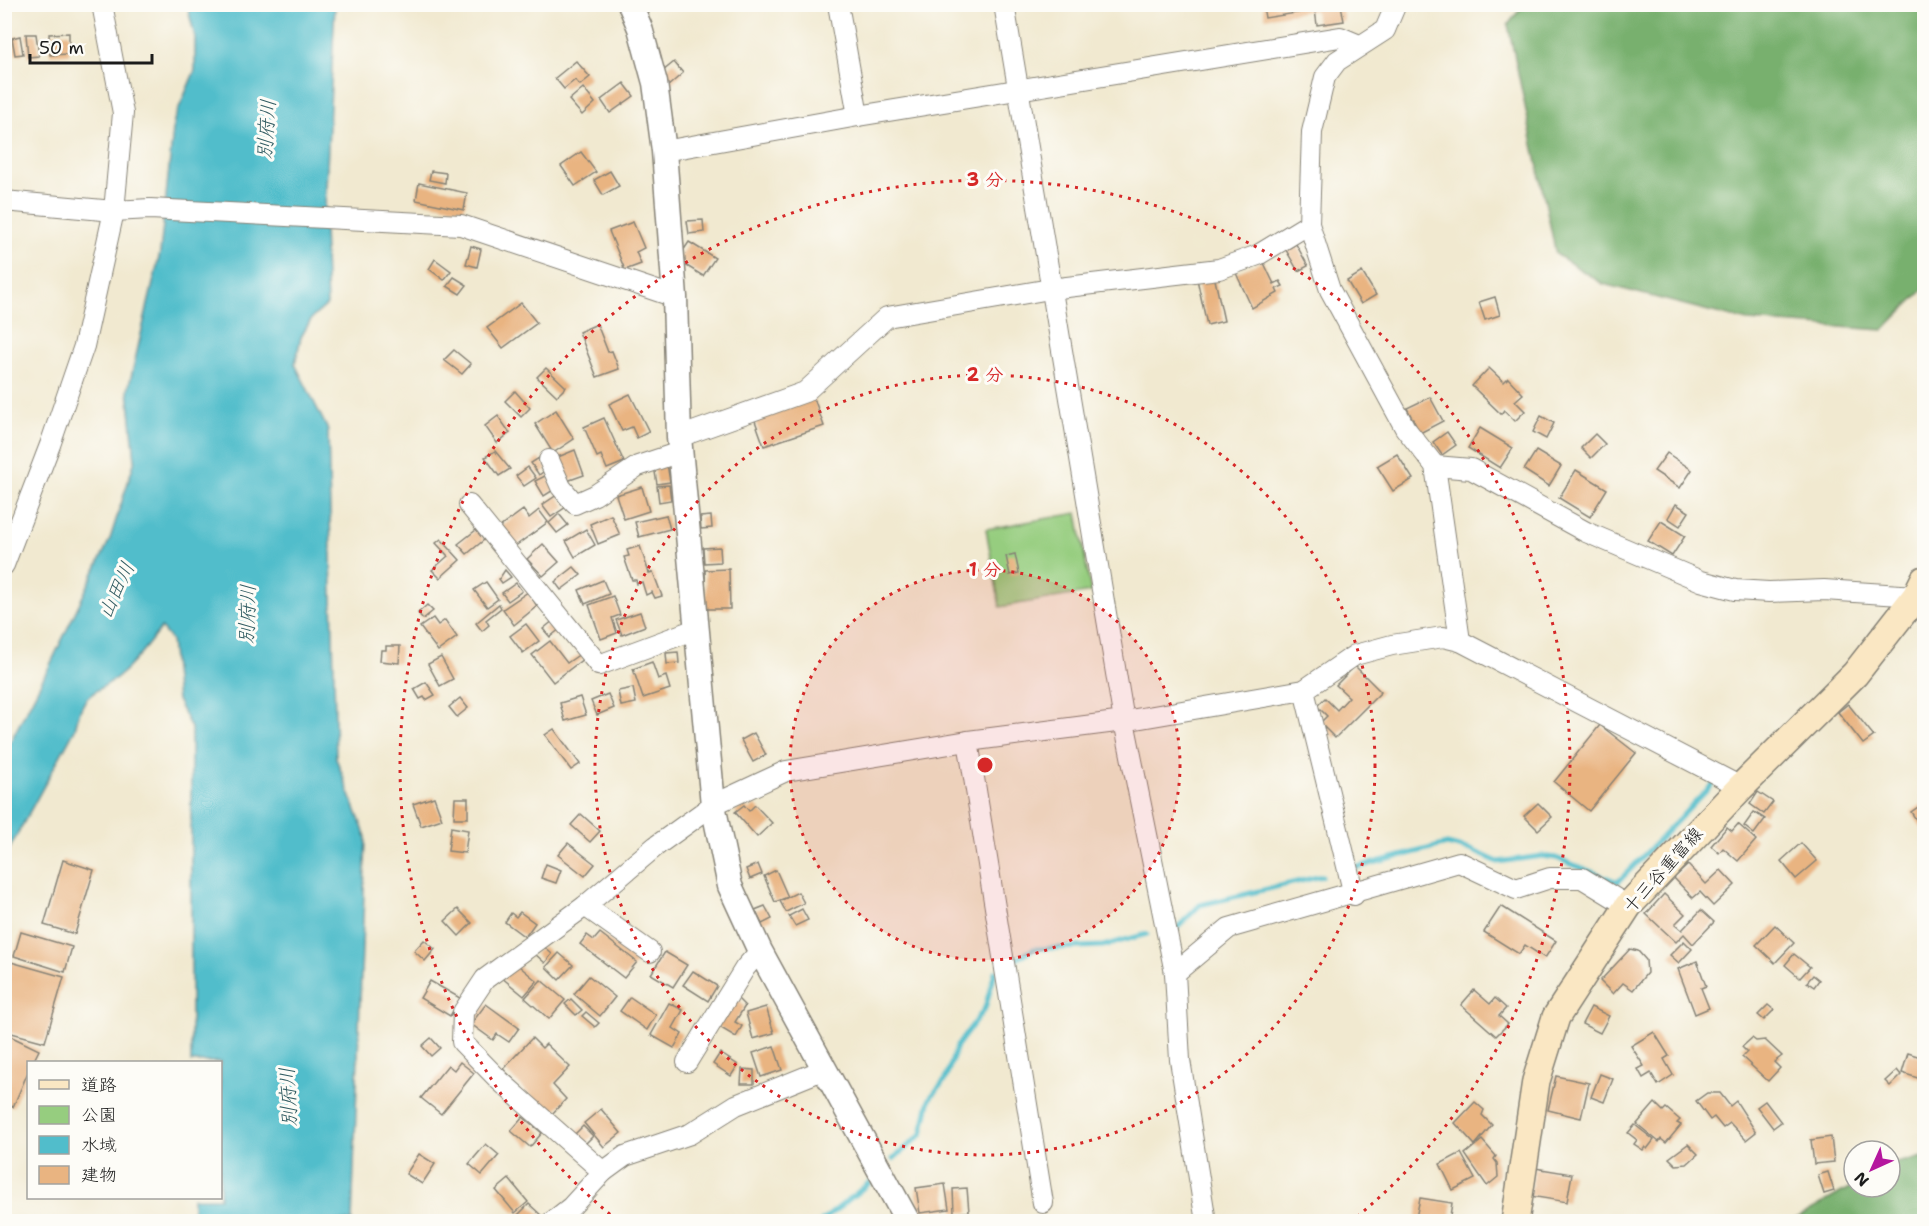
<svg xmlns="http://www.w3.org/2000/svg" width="1929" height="1226" viewBox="0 0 1929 1226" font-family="'Shantell Sans','Klee One',sans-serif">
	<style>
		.green { fill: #96cd7f; stroke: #59744e; stroke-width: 1.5 }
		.forest { fill: #78b06e; stroke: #4a6645; stroke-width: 1.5 }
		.water { fill: #51bdcb; stroke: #366c74; stroke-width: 1.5 }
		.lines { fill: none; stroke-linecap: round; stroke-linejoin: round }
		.stream { stroke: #51bdcb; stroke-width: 5 }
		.building { fill: #e9b481 }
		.minor-casing { stroke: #868276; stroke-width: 22 }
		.tertiary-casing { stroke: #868276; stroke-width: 27 }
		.secondary-casing { stroke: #868276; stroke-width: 30 }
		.minor { stroke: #fff; stroke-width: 20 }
		.tertiary { stroke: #fff; stroke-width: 24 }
		.secondary { stroke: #fae7c3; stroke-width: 27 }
		.ring { fill: none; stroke: #d62828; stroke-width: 3; stroke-dasharray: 3 6 }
		.labels { text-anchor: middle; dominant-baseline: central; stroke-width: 6; stroke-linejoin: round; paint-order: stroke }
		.street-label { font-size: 18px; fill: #1c1c1c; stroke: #fdfcf7 }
		.water-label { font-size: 20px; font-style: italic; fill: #315c62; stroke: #fdfcf7 }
		.centre { fill: #d62828; stroke: #fdfcf7; stroke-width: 3 }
		.ring-label { font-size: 18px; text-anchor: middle; font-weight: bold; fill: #d62828; stroke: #fdfcf7; stroke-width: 6; stroke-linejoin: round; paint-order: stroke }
	</style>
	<rect width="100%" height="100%" fill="#fdfcf7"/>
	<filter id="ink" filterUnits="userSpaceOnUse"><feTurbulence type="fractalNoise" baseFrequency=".0167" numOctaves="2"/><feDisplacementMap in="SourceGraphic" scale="12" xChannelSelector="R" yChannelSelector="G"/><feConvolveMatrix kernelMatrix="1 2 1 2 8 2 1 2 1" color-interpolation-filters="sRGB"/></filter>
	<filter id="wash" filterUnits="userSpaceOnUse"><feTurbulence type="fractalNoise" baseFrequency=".008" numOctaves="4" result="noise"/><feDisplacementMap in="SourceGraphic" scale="24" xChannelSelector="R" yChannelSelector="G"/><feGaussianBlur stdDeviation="1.35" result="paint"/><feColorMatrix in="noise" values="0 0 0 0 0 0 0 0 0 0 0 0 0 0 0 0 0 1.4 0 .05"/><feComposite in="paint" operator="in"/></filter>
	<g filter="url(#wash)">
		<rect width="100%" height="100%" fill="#f1e9d0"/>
		<!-- green -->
		<path class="green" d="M1077,513L1091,592L1000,607L986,529Z"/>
		<!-- forest -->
		<g class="forest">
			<path d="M1523,5H1924V289L1883,330L1748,321L1603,284L1556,254L1508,25Z"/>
			<path d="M1924,1157V1221H1792L1854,1185V1187H1890V1164Z"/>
		</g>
		<!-- water -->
		<path class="water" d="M187,5H335L324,229L327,305L312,318L301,337L295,364L328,430L336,758L366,837L352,1221H193V1198H220V1062H191V728L177,700L171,640L161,628C148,644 137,660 121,674C94,697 84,687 75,729L5,857V752L50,665L110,539L135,460L128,390L160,253L174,120L195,70V37Z"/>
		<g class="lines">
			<!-- stream -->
			<g class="stream">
				<path d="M1350,869L1447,844L1471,850L1498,862L1542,856L1556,858L1618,882L1713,784"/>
				<path d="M1178,927L1200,905L1322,876"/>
				<path d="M1017,959L1033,949L1103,946L1147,934"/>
				<path d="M893,1159L922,1134L930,1098L945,1080L957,1046L985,1008L995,972"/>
				<path d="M821,1222L869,1183"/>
			</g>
		</g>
		<g id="blocks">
			<!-- building -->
			<g class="building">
				<path d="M1263,5H1341L1344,21L1317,25L1315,10L1265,18Z"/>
				<path d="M69,33V54L50,55L49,34Z"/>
				<path d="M26,34H36L39,56L28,57Z"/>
				<path d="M20,36L23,54L15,55L12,38Z"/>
				<path d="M576,61L590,77L580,85L575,80L564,89L555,78Z"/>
				<path d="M674,62L683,73L667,87L657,76Z"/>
				<path d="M624,83L634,96L610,113L601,100Z"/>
				<path d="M583,88L595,103L582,115L569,100Z"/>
				<path d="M581,152L596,172L575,186L561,166Z"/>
				<path d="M431,171L446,173L445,183L429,180Z"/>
				<path d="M610,171L619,186L603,195L594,180Z"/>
				<path d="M419,183L467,193L464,210L416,200Z"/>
				<path d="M703,220L704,232L689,234L687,221Z"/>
				<path d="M633,222L644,248L636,252L641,264L625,270L609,231Z"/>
				<path d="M689,242L715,258L703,276L677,260Z"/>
				<path d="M1296,244L1308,266L1298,271L1286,250Z"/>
				<path d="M471,246L481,249L477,267L466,264Z"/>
				<path d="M435,259L451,271L444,280L429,269Z"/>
				<path d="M1263,261L1274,284L1280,281L1283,286L1276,289L1278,293L1252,308L1236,273Z"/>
				<path d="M1362,272L1376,295L1361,304L1347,281Z"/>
				<path d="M1214,275L1224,321L1207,325L1197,279Z"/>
				<path d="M454,277L467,285L460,294L447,286Z"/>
				<path d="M1495,297L1500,315L1485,320L1479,302Z"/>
				<path d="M521,303L537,323L503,348L487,328Z"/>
				<path d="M597,324L608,352L612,351L619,369L597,377L579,332Z"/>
				<path d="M454,350L471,364L462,374L444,360Z"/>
				<path d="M546,368L566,387L557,396L537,377Z"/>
				<path d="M1489,368L1504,382L1508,378L1523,394L1515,401L1525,411L1515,421L1504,410L1501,414L1472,386Z"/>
				<path d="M515,391L530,408L521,417L505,401Z"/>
				<path d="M630,394L649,432L637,438L632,427L622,431L609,404Z"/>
				<path d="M1430,397L1443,421L1420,433L1407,408Z"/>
				<path d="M814,398L824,426L764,446L754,418Z"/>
				<path d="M556,410L574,439L553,453L535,424Z"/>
				<path d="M498,416L510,433L497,443L485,426Z"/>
				<path d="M1541,416L1554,423L1546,439L1533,432Z"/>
				<path d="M604,418L624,462L607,469L601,455L597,457L584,427Z"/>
				<path d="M1480,428L1513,448L1500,468L1468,448Z"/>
				<path d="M1447,432L1456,445L1442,455L1433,442Z"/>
				<path d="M1595,434L1605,444L1591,458L1581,448Z"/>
				<path d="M575,450L584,475L567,481L558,457Z"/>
				<path d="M495,451L510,469L499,476L485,457Z"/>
				<path d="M1536,451L1561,466L1549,486L1524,470Z"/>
				<path d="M1667,453L1692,470L1680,488L1654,471Z"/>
				<path d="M1397,454L1413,479L1393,491L1377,466Z"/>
				<path d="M539,458L547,469L539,475L531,463Z"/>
				<path d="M667,464L670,482L657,484L654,466Z"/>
				<path d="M528,467L536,478L524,486L516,476Z"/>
				<path d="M1576,470L1607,489L1590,517L1559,498Z"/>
				<path d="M547,475L555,489L544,496L535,481Z"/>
				<path d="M669,485L671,500L659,502L657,486Z"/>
				<path d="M642,487L649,511L624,519L616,495Z"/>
				<path d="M557,495L566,507L551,517L542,505Z"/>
				<path d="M1676,504L1689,512L1680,526L1668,518Z"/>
				<path d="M523,510L529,518L539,510L548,522L514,547L500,527Z"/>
				<path d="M559,514L568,525L557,533L549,523Z"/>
				<path d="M611,515L620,535L598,544L590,524Z"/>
				<path d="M666,515L670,529L639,537L635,522Z"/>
				<path d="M711,516L712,528L701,529L700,517Z"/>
				<path d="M1661,521L1685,536L1672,556L1648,541Z"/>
				<path d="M586,529L595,545L575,557L566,541Z"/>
				<path d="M476,530L484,540L467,554L458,544Z"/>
				<path d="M441,539L460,560L440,578L432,570L448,556L436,543Z"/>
				<path d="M543,544L559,562L543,576L527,559Z"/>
				<path d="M640,546L649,573L653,572L662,596L655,598L652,592L646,595L642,582L637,584L636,580H632L624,557L629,556L627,550Z"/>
				<path d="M720,547L721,562L704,563L703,548Z"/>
				<path d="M1015,554L1019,573L1010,575L1006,556Z"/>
				<path d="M574,567L581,575L561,590L555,582Z"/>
				<path d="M729,569L730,609H706L705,570Z"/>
				<path d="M505,570L511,577L502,583L499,579Z"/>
				<path d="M603,580L609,594L585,604L579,590Z"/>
				<path d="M486,582L498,599L487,607L474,590Z"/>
				<path d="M516,583L522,591L508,601L502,593Z"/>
				<path d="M528,592L537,606L514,625L503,609Z"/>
				<path d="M613,596L620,615L612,618L617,633L601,639L589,605Z"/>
				<path d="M499,604L501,608L486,620L489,625L482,631L476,623Z"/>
				<path d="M427,605L433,611L423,619L418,613Z"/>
				<path d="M640,612L645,626L622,635L616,620Z"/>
				<path d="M433,618L438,625L445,620L457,637L438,651L420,627Z"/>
				<path d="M554,620L561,628L550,637L543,629Z"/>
				<path d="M526,624L539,641L523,653L510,636Z"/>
				<path d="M550,641L567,663L580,654L583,659L553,682L532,655Z"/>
				<path d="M386,646H400L399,663L380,661L381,650H386Z"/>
				<path d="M678,652L679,663L667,664L666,653Z"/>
				<path d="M441,657L453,679L440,686L428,664Z"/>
				<path d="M652,662L658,679L666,676L670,689L643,698L633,669Z"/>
				<path d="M1355,666L1381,692L1335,738L1320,723L1327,716L1317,706L1325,698L1337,710L1349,697L1336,685Z"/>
				<path d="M426,682L435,695L426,700L424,697L420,699L414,689Z"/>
				<path d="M633,688L636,703L621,706L618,691Z"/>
				<path d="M608,694L614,708L597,715L591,701Z"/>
				<path d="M580,697L586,715L565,721L560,703Z"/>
				<path d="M460,698L468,708L457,717L449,707Z"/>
				<path d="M1848,704L1874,736L1863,744L1838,712Z"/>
				<path d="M1600,725L1636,753L1589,811L1554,782Z"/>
				<path d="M554,729L580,764L571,770L545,735Z"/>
				<path d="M754,733L766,755L753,762L741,740Z"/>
				<path d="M1758,792L1773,802L1764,814L1750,804Z"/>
				<path d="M434,797L442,819L421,826L413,804Z"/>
				<path d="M455,798H468V818H454Z"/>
				<path d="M1538,803L1552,817L1538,830L1524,816Z"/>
				<path d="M1924,803V829L1923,830L1911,812Z"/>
				<path d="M744,805L749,811L755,805L772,823L757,837L735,812Z"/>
				<path d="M1754,812L1765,819L1754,834L1744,826Z"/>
				<path d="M581,814L600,831L590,842L571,825Z"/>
				<path d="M1738,824L1756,840L1738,861L1723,848L1719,853L1711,846L1727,827L1732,831Z"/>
				<path d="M451,827L468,830L465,853L448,851Z"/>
				<path d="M568,843L595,864L585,876L558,855Z"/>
				<path d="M1801,843L1817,861L1796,879L1781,861Z"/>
				<path d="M63,860L94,870L75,934L44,925Z"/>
				<path d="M546,864L561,870L556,883L541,878Z"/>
				<path d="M758,864L762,874L750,879L746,869Z"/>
				<path d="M1688,865L1706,884L1721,870L1735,885L1713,906L1700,892L1693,898L1674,878Z"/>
				<path d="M776,870L788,897L775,902L764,876Z"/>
				<path d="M798,892L804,903L786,912L780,901Z"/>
				<path d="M1664,894L1685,914L1675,924L1682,930L1701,910L1714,922L1693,944L1684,934L1676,942L1646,914Z"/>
				<path d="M765,906L772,919L762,924L755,910Z"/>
				<path d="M1501,906L1556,941L1545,958L1525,945L1519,954L1484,932Z"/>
				<path d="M458,909L472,923L459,936L445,921Z"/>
				<path d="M802,909L808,920L795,926L789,916Z"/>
				<path d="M520,912L535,923L525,937L505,922L511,913L516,917Z"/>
				<path d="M1775,925L1794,943L1775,963L1756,945Z"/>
				<path d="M21,932L72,947L65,972L14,956Z"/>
				<path d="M600,933L637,962L624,978L580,944L587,935L594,940Z"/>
				<path d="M424,940L435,949L425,961L414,951Z"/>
				<path d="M1684,941L1692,949L1679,963L1670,955Z"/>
				<path d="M543,946L552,954L545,963L535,954Z"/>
				<path d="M1630,949L1638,951L1646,960L1647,973L1633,990L1623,983L1613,994L1600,981Z"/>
				<path d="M665,952L687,965L673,987L651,974Z"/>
				<path d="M559,953L573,965L559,980L546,967Z"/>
				<path d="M1794,954L1810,967L1800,978L1785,965Z"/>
				<path d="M513,961L537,981L524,996L501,977Z"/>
				<path d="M1697,961L1706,986L1701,988L1709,1008L1695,1014L1678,969Z"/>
				<path d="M11,962L64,977L45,1042L4,1031V987Z"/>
				<path d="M693,971L717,986L708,1001L683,985Z"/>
				<path d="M1813,975L1819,980L1814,987L1807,982Z"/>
				<path d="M589,976L615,997L600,1016L574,994Z"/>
				<path d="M541,980L565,1000L549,1019L525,998Z"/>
				<path d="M430,981L460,998L450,1016L420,998Z"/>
				<path d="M1474,990L1490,1004L1495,998L1506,1008L1499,1016L1508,1024L1496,1036L1461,1005Z"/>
				<path d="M734,995L745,1006L735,1022L742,1026L736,1037L716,1025Z"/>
				<path d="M630,997L656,1015L647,1030L620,1011Z"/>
				<path d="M571,999L582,1010L576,1015L565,1004Z"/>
				<path d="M669,1003L683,1010L673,1028L682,1034L674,1048L651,1035Z"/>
				<path d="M486,1004L519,1028L509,1042L497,1034L493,1040L471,1024Z"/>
				<path d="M1768,1005L1774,1010L1764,1020L1758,1015Z"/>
				<path d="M766,1007L774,1033L753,1039L746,1013Z"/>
				<path d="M1591,1007L1609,1016L1600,1033L1582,1024Z"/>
				<path d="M586,1012L599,1023L595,1027L582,1016Z"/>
				<path d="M1654,1032L1669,1056L1664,1059L1673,1075L1658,1085L1651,1073L1643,1078L1638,1069L1644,1066L1631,1046Z"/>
				<path d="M8,1035L39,1050L33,1062H28V1072L13,1107L4,1103V1043Z"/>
				<path d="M431,1038L440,1048L431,1056L422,1046Z"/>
				<path d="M532,1038L542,1048L546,1044L570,1067L553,1085L566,1099L551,1115L503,1069Z"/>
				<path d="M1752,1038L1756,1041L1765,1040L1782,1056L1774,1062L1780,1068L1768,1081L1742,1057L1747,1052L1742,1047Z"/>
				<path d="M774,1046L782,1070L761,1077L753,1053Z"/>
				<path d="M720,1053L738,1065L731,1076L713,1064Z"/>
				<path d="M1908,1053L1924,1058V1080L1902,1073Z"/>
				<path d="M460,1062L474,1073L441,1114L421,1098L448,1065L454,1070Z"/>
				<path d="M742,1069L754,1070V1084H741Z"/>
				<path d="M1897,1070L1901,1075L1890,1086L1885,1081Z"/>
				<path d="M1600,1074L1613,1079L1604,1102L1591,1097Z"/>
				<path d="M1556,1076L1589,1083L1581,1118L1548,1110Z"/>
				<path d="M1707,1093H1720L1730,1106L1736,1101L1756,1132L1746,1140L1730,1123L1723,1128L1714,1117L1710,1120L1696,1101Z"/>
				<path d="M1765,1101L1781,1122L1773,1128L1757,1107Z"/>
				<path d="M1475,1102L1484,1110L1482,1115L1492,1125L1475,1145L1455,1123Z"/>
				<path d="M1655,1103L1663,1111L1666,1108L1680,1120L1677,1123L1681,1125L1666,1143L1661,1139L1659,1142L1637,1124Z"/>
				<path d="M601,1109L621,1133L604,1147L584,1123Z"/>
				<path d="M523,1117L542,1133L530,1147L511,1131Z"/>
				<path d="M1635,1125L1654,1140L1647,1149L1645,1147L1643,1150L1634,1144L1637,1140L1628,1133Z"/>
				<path d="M583,1126L593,1136L584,1145L574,1135Z"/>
				<path d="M1831,1137L1834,1162L1814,1164L1811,1140Z"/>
				<path d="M1482,1140L1496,1156L1494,1159L1497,1163L1498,1177L1487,1186L1465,1154Z"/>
				<path d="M486,1144L499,1155L482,1175L469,1164Z"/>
				<path d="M1688,1144L1698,1154L1687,1164L1676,1165L1669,1158Z"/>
				<path d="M1461,1153L1475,1179L1453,1190L1440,1164Z"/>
				<path d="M419,1154L435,1164L422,1184L406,1174Z"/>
				<path d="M1535,1168L1572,1174L1567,1202L1530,1196Z"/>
				<path d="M1828,1172L1834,1191L1824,1194L1818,1175Z"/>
				<path d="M509,1179L528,1202L515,1213L496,1190Z"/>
				<path d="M945,1184L949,1209L920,1213L916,1188Z"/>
				<path d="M967,1188L969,1212L954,1213L953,1189Z"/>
				<path d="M1420,1198L1452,1203L1449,1222L1416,1218Z"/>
				<path d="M529,1204L542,1216L537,1222H522L517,1216Z"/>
			</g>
		</g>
	</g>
	<g filter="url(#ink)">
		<use href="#blocks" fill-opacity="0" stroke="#868276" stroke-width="1.5"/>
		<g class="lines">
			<!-- minor casing -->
			<g class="minor-casing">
				<g id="minor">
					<path d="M838,4L858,116"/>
					<path d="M1396,4L1385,30L1337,61L1325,77L1312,132L1309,224L1330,290L1405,428L1435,466L1460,641"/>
					<path d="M664,151L858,116L1340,37L1359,45"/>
					<path d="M4,201L114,211L150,209L461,225L675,297"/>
					<path d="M679,437L805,392L887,317L1050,289L1219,269L1258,255L1309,224"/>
					<path d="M549,460L561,487L575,504L595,495L638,466L680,452"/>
					<path d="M1435,466L1471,469L1586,532L1701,581L1735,590L1769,592L1824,590L1916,596"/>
					<path d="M469,505L599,665L696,629"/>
					<path d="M4,565L50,445L84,346L114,211L123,113L102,4"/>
					<path d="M1304,690L1354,895"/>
					<path d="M968,741L1043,1203"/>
					<path d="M585,906L650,952"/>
					<path d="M1175,973L1229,928L1459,862L1516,889L1550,878H1582L1628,906"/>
					<path d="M687,1062L745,968L760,951"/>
					<path d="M603,1172L625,1156L690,1134L736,1105L825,1069"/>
					<path d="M552,1222L571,1207L603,1172L500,1081L462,1042L463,1012L485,979L585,906L656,846L713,805L786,771L968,741L1124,721L1004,4"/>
					<path d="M1206,1222L1180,1060L1175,973L1124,721L1304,690L1355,655L1392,645L1443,637L1460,641L1741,787"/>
				</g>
			</g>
			<!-- tertiary casing -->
			<g class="tertiary-casing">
				<path id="tertiary" d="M630,4L640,28L655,83L664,151L675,297L679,437L713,805L730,886L760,951L908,1222"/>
			</g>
			<!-- secondary casing -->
			<g class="secondary-casing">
				<path id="secondary" d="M1515,1222L1536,1081L1556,1017L1628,906L1741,787L1855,674L1916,596L1924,580"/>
			</g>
			<!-- minor -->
			<use href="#minor" class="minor"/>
			<!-- tertiary -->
			<use href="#tertiary" class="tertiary"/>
			<!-- secondary -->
			<use href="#secondary" class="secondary"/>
		</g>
	</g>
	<!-- distance rings -->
	<circle cx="985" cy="765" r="195" fill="#d62828" fill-opacity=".12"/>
	<g class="ring">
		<circle cx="985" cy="765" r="195"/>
		<circle cx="985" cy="765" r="390"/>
		<path d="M617 1220A585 585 0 1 1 1353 1220"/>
	</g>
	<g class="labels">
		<!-- street labels -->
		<g class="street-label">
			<text transform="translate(1663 870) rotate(-48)">十三谷重富線</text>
		</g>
		<!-- water labels -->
		<g class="water-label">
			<text transform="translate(266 129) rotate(-86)">別府川</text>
			<text transform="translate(116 590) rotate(-65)">山田川</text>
			<text transform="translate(247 614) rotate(-88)">別府川</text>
			<text transform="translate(288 1097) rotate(-93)">別府川</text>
		</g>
	</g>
	<circle cx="985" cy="765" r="9" class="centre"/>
	<g class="ring-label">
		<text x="985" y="186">3 分</text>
		<text x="985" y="381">2 分</text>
		<text x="985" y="576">1 分</text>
	</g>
	<!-- margin -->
	<rect width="1929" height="1226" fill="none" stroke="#fdfcf7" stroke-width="24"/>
	<!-- legend -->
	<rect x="27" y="1061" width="195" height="138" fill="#fdfcf7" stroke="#a3a29f" stroke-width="1.5"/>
	<rect x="39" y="1080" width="30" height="9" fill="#fae7c3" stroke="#a3a29f" stroke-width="1.5"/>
	<text x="81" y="1091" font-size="18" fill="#1c1c1c">道路</text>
	<rect x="39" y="1106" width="30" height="18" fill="#96cd7f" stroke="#a3a29f" stroke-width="1.5"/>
	<text x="81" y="1121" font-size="18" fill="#1c1c1c">公園</text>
	<rect x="39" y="1136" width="30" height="18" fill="#51bdcb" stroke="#a3a29f" stroke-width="1.5"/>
	<text x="81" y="1151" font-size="18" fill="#1c1c1c">水域</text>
	<rect x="39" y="1166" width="30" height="18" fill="#e9b481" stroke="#a3a29f" stroke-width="1.5"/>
	<text x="81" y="1181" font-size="18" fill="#1c1c1c">建物</text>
	<!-- north arrow -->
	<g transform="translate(1872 1169) rotate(225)"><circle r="28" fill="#fdfcf7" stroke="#a3a29f" stroke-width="1.5"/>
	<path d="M0-4.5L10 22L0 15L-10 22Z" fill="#b5179e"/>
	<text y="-9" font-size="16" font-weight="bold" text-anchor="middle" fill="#1c1c1c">N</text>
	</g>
	<!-- scale -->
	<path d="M30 54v9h122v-9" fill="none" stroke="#1c1c1c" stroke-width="3"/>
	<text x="39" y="54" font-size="18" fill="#1c1c1c" stroke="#fdfcf7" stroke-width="4.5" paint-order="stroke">50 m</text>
</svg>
